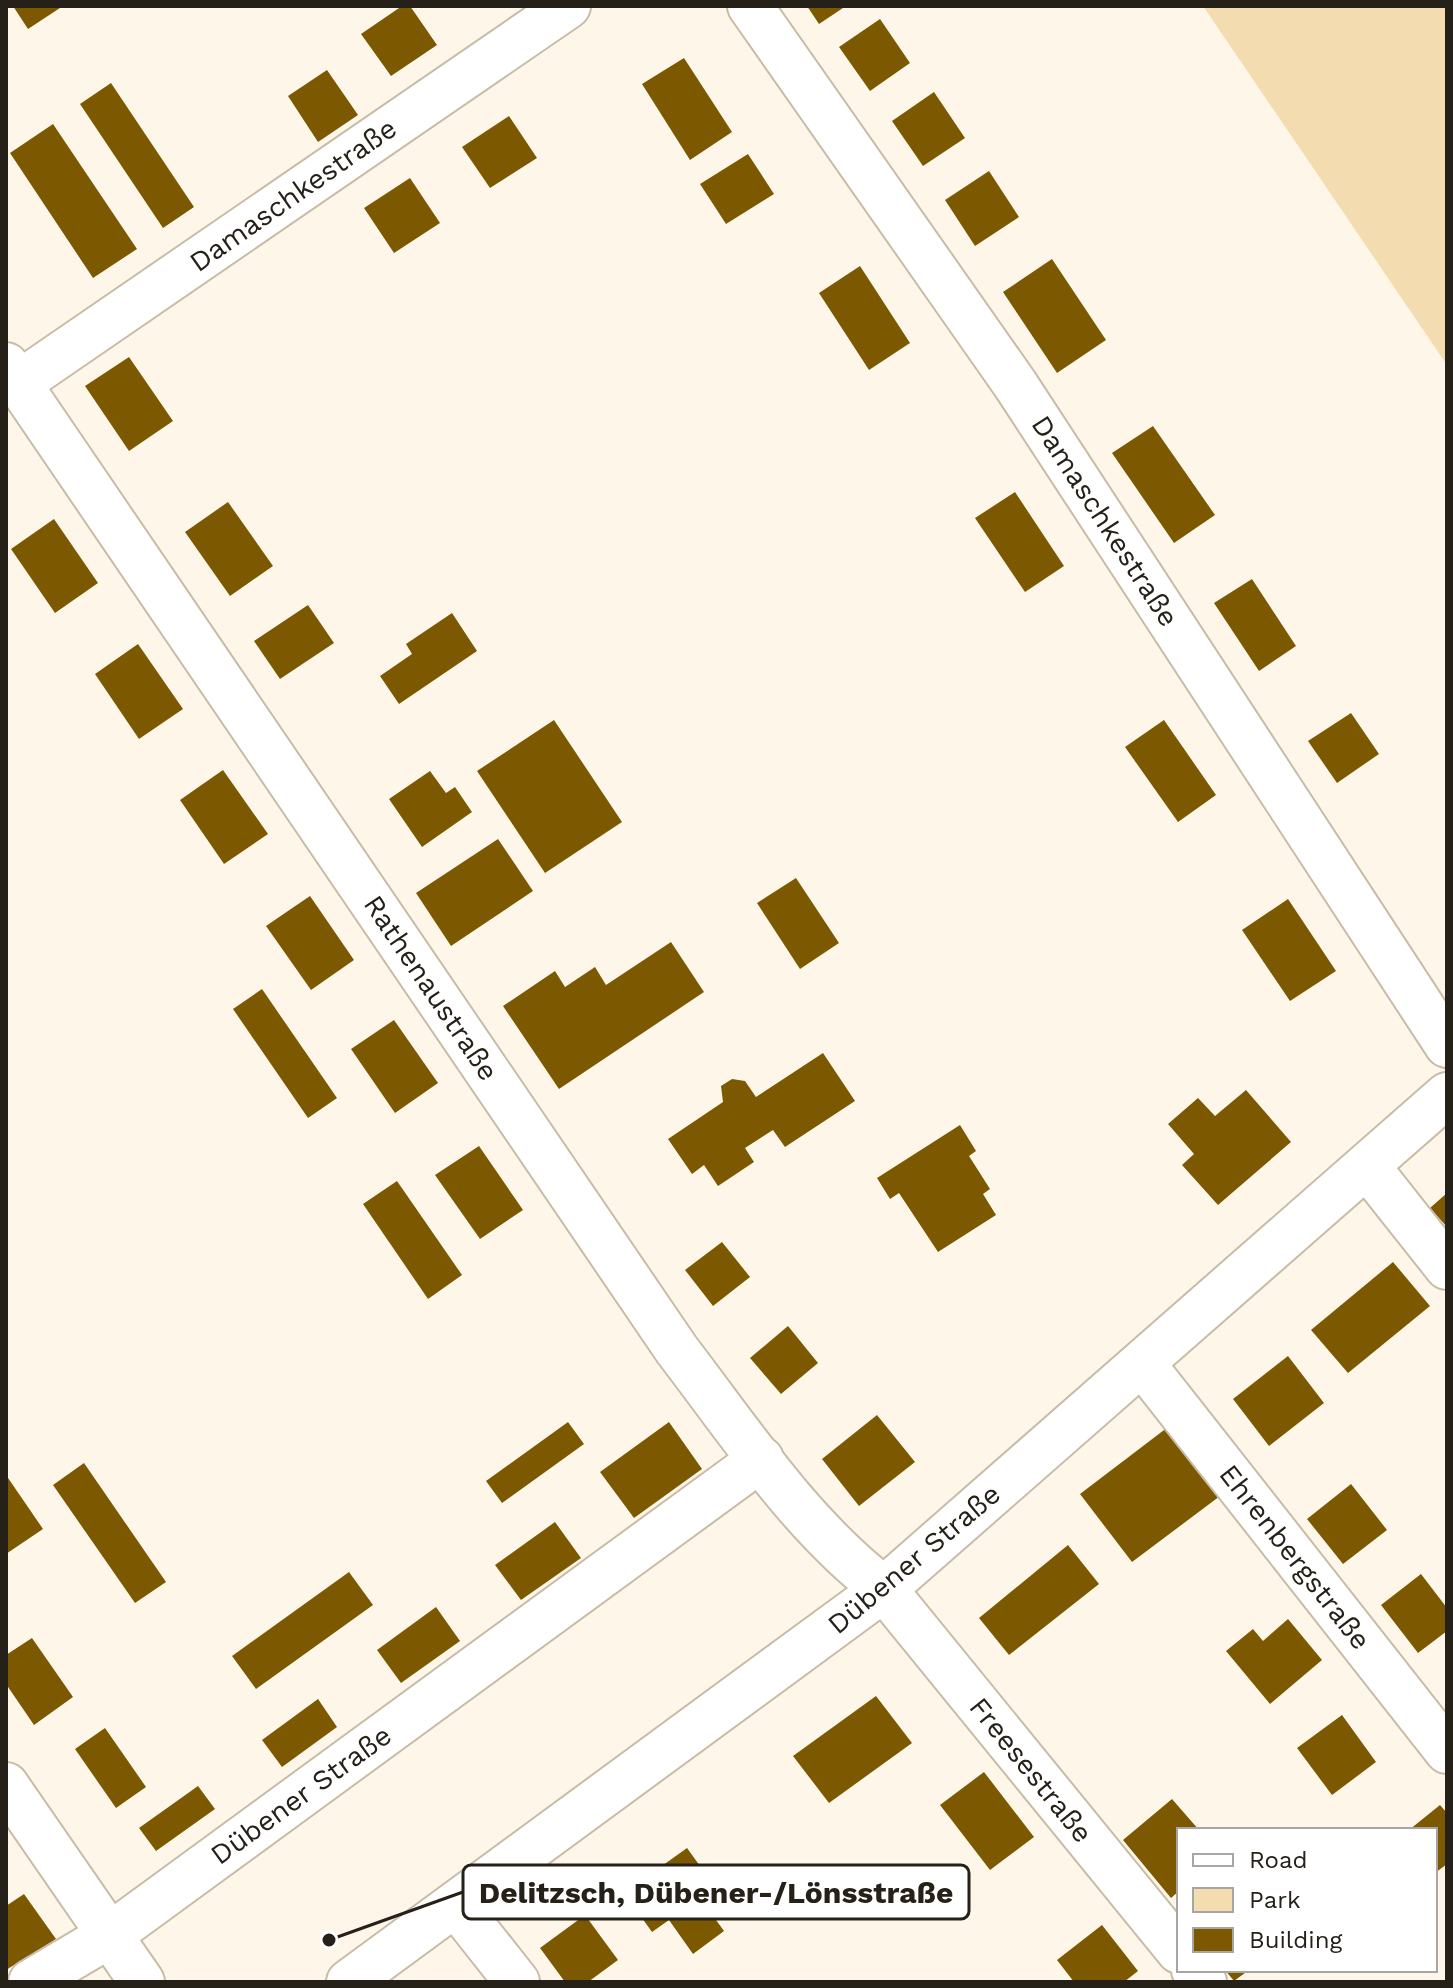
<svg xmlns="http://www.w3.org/2000/svg" width="1453" height="1988" viewBox="0 0 1453 1988" font-family="'Work Sans',sans-serif">
	<style>
		.green { fill: #f4dcb1 }
		.building { fill: #7c5900 }
		.lines { fill: none; stroke-linecap: round; stroke-linejoin: round }
		.minor-casing { stroke: #c8bca7; stroke-width: 48 }
		.major-casing { stroke: #c8bca7; stroke-width: 48 }
		.minor { stroke: #fff; stroke-width: 44 }
		.major { stroke: #fff; stroke-width: 44 }
		.labels { text-anchor: middle; dominant-baseline: central; stroke-width: 8; stroke-linejoin: round; paint-order: stroke }
		.street-label { font-size: 28px; fill: #252018; stroke: #fff }
		.leader { fill: none; stroke: #252018; stroke-width: 3 }
		.callout-dot { fill: #252018; stroke: #fff; stroke-width: 3 }
		.callout { fill: #fff; stroke: #252018; stroke-width: 3 }
		.callout-label { font-size: 30px; text-anchor: middle; font-weight: bold; fill: #252018 }
	</style>
	<rect width="100%" height="100%" fill="#fef7e9"/>
	<!-- green -->
	<path class="green" d="M1203,6H1447V365Z"/>
	<!-- building -->
	<g class="building">
		<path d="M13,6H58L60,8L28,29Z"/>
		<path d="M402,6H410L437,45L391,76L361,34Z"/>
		<path d="M807,6H846L819,24Z"/>
		<path d="M880,19L910,63L870,91L839,47Z"/>
		<path d="M684,58L732,132L690,160L642,84Z"/>
		<path d="M327,70L358,115L318,142L288,96Z"/>
		<path d="M111,83L194,207L163,228L80,104Z"/>
		<path d="M934,92L965,138L923,166L892,121Z"/>
		<path d="M509,116L537,158L490,188L462,147Z"/>
		<path d="M53,124L137,249L93,278L10,153Z"/>
		<path d="M748,154L774,194L726,224L700,184Z"/>
		<path d="M989,171L1019,217L975,246L945,200Z"/>
		<path d="M410,178L440,223L394,253L364,208Z"/>
		<path d="M1052,259L1106,340L1057,373L1003,292Z"/>
		<path d="M860,266L910,343L869,370L819,293Z"/>
		<path d="M129,357L173,421L129,451L85,386Z"/>
		<path d="M1153,426L1215,515L1174,543L1112,453Z"/>
		<path d="M1015,492L1064,566L1025,592L975,518Z"/>
		<path d="M228,502L273,566L230,596L185,532Z"/>
		<path d="M54,519L98,583L55,613L11,549Z"/>
		<path d="M1252,579L1296,646L1259,671L1214,603Z"/>
		<path d="M308,605L334,643L280,679L254,641Z"/>
		<path d="M452,613L477,651L399,704L380,676L412,654L406,644Z"/>
		<path d="M138,644L183,709L139,739L95,674Z"/>
		<path d="M1351,713L1379,754L1337,783L1308,741Z"/>
		<path d="M554,720L622,822L545,873L477,771Z"/>
		<path d="M1164,720L1216,795L1178,822L1125,747Z"/>
		<path d="M223,770L268,834L224,864L180,800Z"/>
		<path d="M430,771L446,793L455,787L472,812L422,847L389,799Z"/>
		<path d="M498,839L533,891L451,946L416,893Z"/>
		<path d="M796,878L839,943L800,969L757,903Z"/>
		<path d="M310,896L354,960L311,990L266,926Z"/>
		<path d="M1288,899L1336,971L1290,1001L1242,930Z"/>
		<path d="M671,942L704,992L559,1089L503,1006L555,971L565,987L595,967L606,985Z"/>
		<path d="M262,989L337,1098L308,1118L233,1009Z"/>
		<path d="M394,1020L438,1083L395,1113L351,1049Z"/>
		<path d="M823,1053L855,1101L785,1147L773,1130L745,1148L754,1162L718,1186L704,1165L692,1174L668,1139L723,1102L721,1086L732,1079L745,1081L756,1097Z"/>
		<path d="M1246,1090L1291,1142L1218,1205L1182,1165L1194,1154L1168,1124L1198,1098L1215,1116Z"/>
		<path d="M960,1125L976,1151L969,1156L990,1189L983,1194L996,1215L938,1252L899,1193L890,1199L877,1178Z"/>
		<path d="M479,1146L523,1210L480,1239L435,1175Z"/>
		<path d="M397,1181L462,1275L428,1299L363,1204Z"/>
		<path d="M1447,1193V1227L1430,1208Z"/>
		<path d="M722,1242L750,1277L713,1306L685,1270Z"/>
		<path d="M1393,1262L1430,1306L1348,1373L1311,1330Z"/>
		<path d="M788,1326L818,1363L781,1394L750,1358Z"/>
		<path d="M1288,1356L1324,1403L1269,1446L1233,1399Z"/>
		<path d="M877,1415L915,1462L859,1506L822,1459Z"/>
		<path d="M568,1422L584,1444L502,1503L486,1481Z"/>
		<path d="M669,1422L702,1469L634,1518L600,1472Z"/>
		<path d="M1168,1427L1220,1496L1132,1562L1080,1494Z"/>
		<path d="M84,1463L166,1582L135,1603L53,1485Z"/>
		<path d="M6,1475L43,1529L6,1554Z"/>
		<path d="M1351,1484L1387,1530L1343,1564L1307,1519Z"/>
		<path d="M555,1522L581,1558L521,1600L495,1565Z"/>
		<path d="M1068,1545L1099,1584L1009,1655L979,1618Z"/>
		<path d="M349,1572L373,1605L256,1689L232,1656Z"/>
		<path d="M1421,1574L1447,1608V1631L1418,1653L1381,1605Z"/>
		<path d="M436,1607L460,1641L401,1683L377,1650Z"/>
		<path d="M1288,1619L1322,1660L1270,1704L1226,1651L1253,1629L1263,1641Z"/>
		<path d="M32,1638L73,1697L34,1725L6,1684V1655Z"/>
		<path d="M876,1696L912,1743L829,1803L793,1756Z"/>
		<path d="M318,1699L337,1727L282,1767L262,1740Z"/>
		<path d="M1342,1715L1376,1762L1332,1795L1297,1748Z"/>
		<path d="M105,1728L146,1787L116,1808L75,1749Z"/>
		<path d="M984,1772L1034,1837L990,1870L940,1805Z"/>
		<path d="M198,1786L215,1809L156,1851L139,1828Z"/>
		<path d="M1172,1799L1199,1830H1179V1891L1171,1898L1123,1840Z"/>
		<path d="M1440,1805L1447,1813V1864L1435,1873V1830H1409Z"/>
		<path d="M687,1848L713,1884L698,1895L724,1931L693,1954L669,1920L652,1932L624,1893Z"/>
		<path d="M24,1894L56,1939L6,1970V1906Z"/>
		<path d="M585,1915L618,1960L588,1982H565L540,1948Z"/>
		<path d="M1102,1925L1138,1971L1124,1982H1074L1057,1960Z"/>
		<path d="M1225,1970H1249L1234,1981Z"/>
	</g>
	<g class="lines">
		<!-- minor casing -->
		<g class="minor-casing">
			<g id="minor">
				<path d="M750,6L1015,384L1447,1045"/>
				<path d="M6,365L677,1350C740,1432 801,1526 884,1589L1179,1951"/>
				<path d="M19,383L568,6"/>
				<path d="M1367,1166L1447,1267"/>
				<path d="M1142,1363L1447,1751"/>
				<path d="M6,1785L142,1982"/>
				<path d="M457,1906L517,1982"/>
				<path d="M1194,1970L1204,1982"/>
				<path d="M31,1982L110,1935L761,1459"/>
			</g>
		</g>
		<!-- major casing -->
		<g class="major-casing">
			<path id="major" d="M349,1982L884,1589L1447,1095"/>
		</g>
		<!-- minor -->
		<use href="#minor" class="minor"/>
		<!-- major -->
		<use href="#major" class="major"/>
	</g>
	<g class="labels">
		<!-- street labels -->
		<g class="street-label">
			<text transform="translate(293 195) rotate(-35)">Damaschkestraße</text>
			<text transform="translate(1105 521) rotate(57)">Damaschkestraße</text>
			<text transform="translate(431 988) rotate(56)">Rathenaustraße</text>
			<text transform="translate(1295 1557) rotate(52)">Ehrenbergstraße</text>
			<text transform="translate(914 1559) rotate(-40)">Dübener Straße</text>
			<text transform="translate(1031 1770) rotate(51)">Freesestraße</text>
			<text transform="translate(301 1795) rotate(-36)">Dübener Straße</text>
		</g>
	</g>
	<!-- callouts -->
	<path class="leader" d="M329 1940L463 1892"/>
	<circle class="callout-dot" cx="329" cy="1940" r="8"/>
	<rect class="callout" x="463" y="1865" width="506" height="54" rx="8"/>
	<g class="callout-label">
		<text x="716" y="1903">Delitzsch, Dübener-/Lönsstraße</text>
	</g>
	<!-- border -->
	<rect width="1453" height="1988" fill="none" stroke="#252018" stroke-width="16"/>
	<!-- legend -->
	<rect x="1177" y="1828" width="260" height="144" fill="#ffffff" stroke="#a8a6a3" stroke-width="2"/>
	<rect x="1193" y="1854" width="40" height="12" fill="#ffffff" stroke="#a8a6a3" stroke-width="2"/>
	<text x="1249" y="1868" font-size="24" fill="#252018">Road</text>
	<rect x="1193" y="1888" width="40" height="24" fill="#f4dcb1" stroke="#a8a6a3" stroke-width="2"/>
	<text x="1249" y="1908" font-size="24" fill="#252018">Park</text>
	<rect x="1193" y="1928" width="40" height="24" fill="#7c5900" stroke="#a8a6a3" stroke-width="2"/>
	<text x="1249" y="1948" font-size="24" fill="#252018">Building</text>
</svg>
